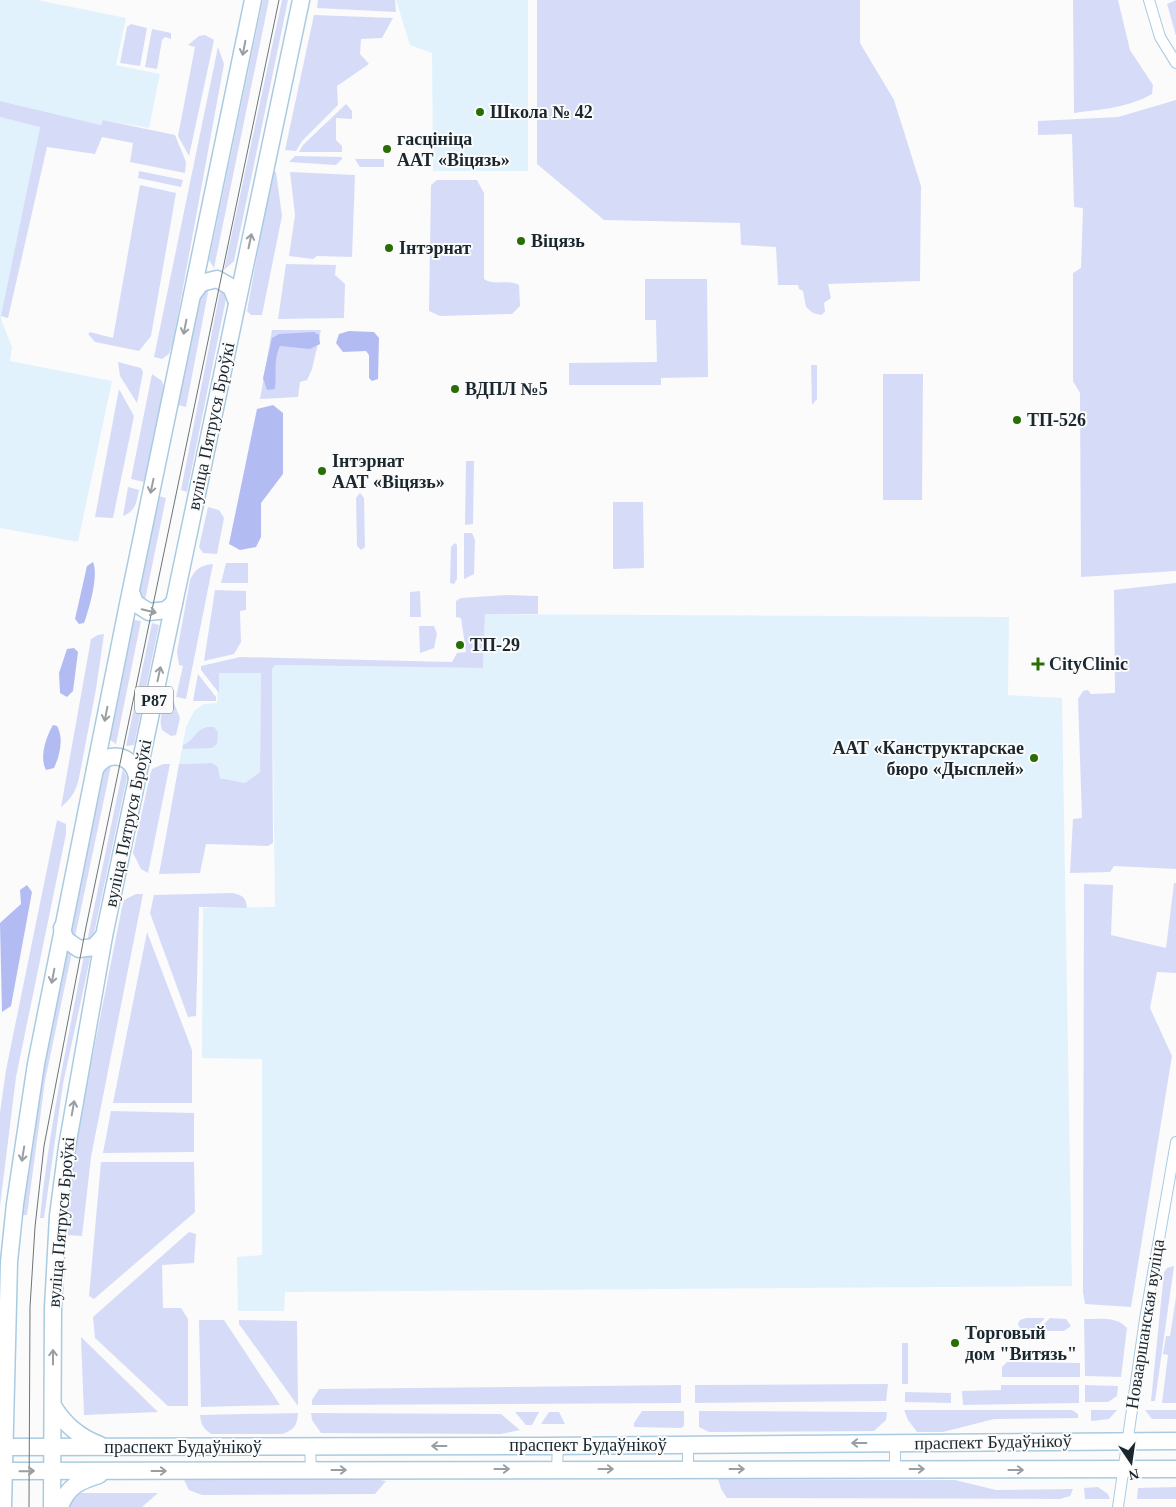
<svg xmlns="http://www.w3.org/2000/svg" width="1176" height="1507" viewBox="0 0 1176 1507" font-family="Georgia,serif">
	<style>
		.built { fill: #e1f2fd }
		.green { fill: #d6dcf8 }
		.forest { fill: #b2bcf2 }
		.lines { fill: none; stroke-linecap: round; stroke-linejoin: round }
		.minor-casing { stroke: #a9cbe1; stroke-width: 12 }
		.primary-casing { stroke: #a9cbe1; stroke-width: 19 }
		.minor { stroke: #fff; stroke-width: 10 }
		.primary { stroke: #fff; stroke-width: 16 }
		.tram { stroke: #6c7479; stroke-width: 1 }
		.oneway { stroke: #989ea1 }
		.poi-dot { fill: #296d07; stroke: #fbfbfb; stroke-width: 2 }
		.labels { text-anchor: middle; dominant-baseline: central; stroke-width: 4; stroke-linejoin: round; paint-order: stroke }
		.shield { fill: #fbfbfb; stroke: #5e676c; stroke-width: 1 }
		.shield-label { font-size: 16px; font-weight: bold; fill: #1a272f }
		.poi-label { font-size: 18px; font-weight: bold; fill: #1a272f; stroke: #fbfbfb; text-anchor: start }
		.street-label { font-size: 18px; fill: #1a272f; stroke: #fbfbfb }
	</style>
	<rect width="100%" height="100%" fill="#fbfbfb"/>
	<!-- built -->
	<g class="built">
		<path d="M0,0H37L126,18L116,65L160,74L149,128L103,120L101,125L0,101Z"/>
		<path d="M396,0H528V171H433L432,53L410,45Z"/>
		<path d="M0,117L40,126L1,319L12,347L10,361L112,381L78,542L0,528Z"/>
		<path d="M485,614L1009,617L1008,695L1062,698L1072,1286L285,1292L284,1311H238L237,1257L262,1255V1059L202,1058L203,908L275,907L272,669L275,665L483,668Z"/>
		<path d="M219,673H261L260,772L245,783L220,778L218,767L212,763L179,764L186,727L194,711L204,704L217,703Z"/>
	</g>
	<!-- green -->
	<g class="green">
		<path d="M263,0H269L214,268L209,260Z"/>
		<path d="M282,0H288L234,261L224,270Z"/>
		<path d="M318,0H395L396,12L317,8Z"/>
		<path d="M537,0H860V43L894,100L921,186L920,281L828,284L831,298L824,303L825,312L821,315L813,313L806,307L803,291L799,289L798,285H778L776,247L741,245L740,223L604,220L537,164Z"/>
		<path d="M1073,0H1118L1130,50L1153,85L1152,94C1128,108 1102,109 1074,113Z"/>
		<path d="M1176,0V36L1167,4Z"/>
		<path d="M314,15L393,18L382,38L361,39L360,54L369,64L337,86L338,105L302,141L296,151L285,150Z"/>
		<path d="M131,24L147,28L140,66L120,63L127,27Z"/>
		<path d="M152,29L171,33V39L165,37L162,40L157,69L145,67Z"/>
		<path d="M205,35L214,40L189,156L178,136L195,47L188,45L199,36Z"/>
		<path d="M218,47L224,64L173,342L169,354L162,359L154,357Z"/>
		<path d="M1176,100V571L1081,577L1080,393L1073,381V273L1081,268L1083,208L1074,207L1072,134L1038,135V121L1118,117Z"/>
		<path d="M0,101L101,125L103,120L175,135L186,162L185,173L130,162L133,143L102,137L95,154L47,147L8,318L1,316L40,127L0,117Z"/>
		<path d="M346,104L352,111V119L336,118V140L342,146V152H299L303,145Z"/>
		<path d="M295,156L342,157V159L336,165L289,162Z"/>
		<path d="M355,159H384V167H360Z"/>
		<path d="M139,171L183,180L181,187L138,178Z"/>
		<path d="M272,172H276L282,216L262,315H251L247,311Z"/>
		<path d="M290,172L355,175L352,257L317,256L313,259L289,256L295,215Z"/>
		<path d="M437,180H477L484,193V279C493,286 508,279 519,285L520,306L512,314L440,316L429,311L431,185Z"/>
		<path d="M140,185L176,193L151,336L139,351L95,342L88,334L90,332L113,338Z"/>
		<path d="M286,264L336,265L335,275L345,284L344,318L278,319Z"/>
		<path d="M645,279H707L708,377L661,378V385H569V363L657,362L656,320H645Z"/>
		<path d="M210,282L186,407L178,405L200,290Z"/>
		<path d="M221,286L227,294L187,492L181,490Z"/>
		<path d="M272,330H321L312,369L307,380L300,382L298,397L260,399Z"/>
		<path d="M118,362L141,368L143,372L137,403L120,376Z"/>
		<path d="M811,365H817V399L812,405Z"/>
		<path d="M152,374L162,381L164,387L144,482L131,479Z"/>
		<path d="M883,374H923L922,500H883Z"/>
		<path d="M119,389L134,416L113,518L95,517Z"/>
		<path d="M466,461H474L473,524L465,525Z"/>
		<path d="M128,487L139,490C136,503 136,511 123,516Z"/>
		<path d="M360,493L364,498L365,547L361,550L357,546L356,498Z"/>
		<path d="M159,496L166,498L145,600L139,594Z"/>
		<path d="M613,502H643L644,568L613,569Z"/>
		<path d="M208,507L219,510L224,518L217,554L203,553L199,547Z"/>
		<path d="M464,533H472L475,540L474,574L464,579Z"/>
		<path d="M455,543L457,545V579L454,584L450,583L451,547Z"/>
		<path d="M226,563H248V583H221Z"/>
		<path d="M213,564L186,699L176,697L183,666L179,665L177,652L190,580C195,569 201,565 213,564Z"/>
		<path d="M1176,583V869L1114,866L1110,872L1070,873L1073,819L1082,818L1078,699L1083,691L1088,690L1091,694L1115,693L1114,590Z"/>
		<path d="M215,590L246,591V610L240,611L241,642L234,654L204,661Z"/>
		<path d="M420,591L421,617H410V592Z"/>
		<path d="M506,595L538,596V614H485L483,668L275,665L272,669L273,843L268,846L206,844L200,873L159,874L179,764L212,763L218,767L220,778L245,783L260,772L261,673H219V693L201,670V666L240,657L452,662L457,653L466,652L461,618L456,617V601L461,598Z"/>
		<path d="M134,620L141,621L116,744L109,739Z"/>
		<path d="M152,623L159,625L134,745L126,746Z"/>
		<path d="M419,626H434L437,634L434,648L420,653Z"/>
		<path d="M104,634L96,689L79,778C76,791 72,798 61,807L91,639L98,635Z"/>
		<path d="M198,674L216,697V701H193Z"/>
		<path d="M172,698L180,718L176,735L171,736L162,730C158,717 163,708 172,698Z"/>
		<path d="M207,727H214L218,732L217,744L212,748L183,749V745C194,741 195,730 207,727Z"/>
		<path d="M163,764H170L148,873L141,869L133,853L150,775L152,769Z"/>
		<path d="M111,766L75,937L70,931L102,771Z"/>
		<path d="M123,768L127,777L93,938L87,942Z"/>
		<path d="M57,820L66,824V834L16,1077L0,1206V1113L6,1070Z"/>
		<path d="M1174,883H1176V973L1157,972L1150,1008L1172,1056L1131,1307L1085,1304L1083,1292L1084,884L1113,885L1111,935L1166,948Z"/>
		<path d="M233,893C243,896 246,897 247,908L199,907L196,1016L188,1017L150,913L154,895Z"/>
		<path d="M136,894H143L91,1157L82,1236L66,1235L73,1155L122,907L124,900Z"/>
		<path d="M147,932L192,1050V1103H113Z"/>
		<path d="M68,948L72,952L45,1081L27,1215H22L40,1080Z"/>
		<path d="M91,954L63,1084L44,1218H40C49,1129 67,1043 84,955Z"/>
		<path d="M111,1111L194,1113V1152L103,1153Z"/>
		<path d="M101,1162H194L195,1212L94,1299L89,1296Z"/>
		<path d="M189,1232L196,1234L194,1263L162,1265L163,1308H181L188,1319V1406H168L95,1338L93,1317Z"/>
		<path d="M1174,1266L1155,1401H1151L1164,1272L1167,1268Z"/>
		<path d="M1176,1297V1403H1162L1168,1355L1163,1354L1166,1336H1170Z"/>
		<path d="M1026,1318H1045L1033,1331L1021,1330L1018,1324L1020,1320Z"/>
		<path d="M1050,1318L1066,1319L1071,1326L1064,1331H1037Z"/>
		<path d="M1084,1319C1099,1319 1117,1316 1127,1328L1121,1377L1085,1376Z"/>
		<path d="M199,1320H224L280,1405L201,1407Z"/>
		<path d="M239,1320L297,1321L298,1406L239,1324Z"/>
		<path d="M81,1337L158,1412L84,1415Z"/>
		<rect x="902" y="1343" width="6" height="41"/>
		<path d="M1007,1362L1080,1363V1377H1002V1367Z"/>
		<path d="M888,1384L886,1401L695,1403V1385Z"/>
		<path d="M681,1385V1403L312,1405V1400L319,1389Z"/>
		<path d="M1001,1385H1079V1403L963,1405L962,1391L1001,1390Z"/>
		<path d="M1085,1385L1118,1386L1117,1396L1108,1402H1085Z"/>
		<path d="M905,1392L951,1393V1403L905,1402Z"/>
		<path d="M904,1410H1072L1078,1414V1418L994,1419L943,1432H917L908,1420Z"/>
		<path d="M1091,1410H1117L1109,1419L1091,1421Z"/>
		<path d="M1145,1410H1176V1419H1152Z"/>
		<path d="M642,1411H684V1426L681,1428L634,1427V1423Z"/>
		<path d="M699,1411L887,1412L886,1420L874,1431L709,1432L699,1427Z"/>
		<path d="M515,1412H539L532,1425H526Z"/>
		<path d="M549,1412H559L565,1424H541Z"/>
		<path d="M298,1413C297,1426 294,1430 282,1434H211C203,1428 201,1425 200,1415Z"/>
		<path d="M311,1413L501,1414L520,1430L501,1434L321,1433L312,1420Z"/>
		<path d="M214,1475L374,1479L386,1481L375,1494L202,1495L189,1490L184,1480Z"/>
		<path d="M718,1479L955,1480L996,1490L1073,1489L1070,1496L1060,1499L727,1498L721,1489Z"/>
		<path d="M81,1482V1493H158L142,1507H65Z"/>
		<path d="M1098,1487L1108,1494L1110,1499H1085L1084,1488Z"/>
		<path d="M1176,1487V1499H1137L1138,1488Z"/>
	</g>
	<!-- forest -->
	<g class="forest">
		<path d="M349,331L374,332L379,338L378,379L372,381L369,378V355L366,351L343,352L336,343L339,334Z"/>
		<path d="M314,332L319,335L320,344L310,349L280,346C273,362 277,372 275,389L267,390L263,378L272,338L279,334Z"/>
		<path d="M273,405L283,413V474L261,503V537L256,547L240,550L229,544L257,409Z"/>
		<path d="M93,562C99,575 89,609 84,623L79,624L75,619L87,566Z"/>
		<path d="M74,648L78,652L73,691L67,697L60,693L59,673L67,649Z"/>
		<path d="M53,725L57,726C64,738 60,755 54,768L46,770C39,757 46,737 53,725Z"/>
		<path d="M27,885L32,892L11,1006L2,1012L0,923L21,904L20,890Z"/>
	</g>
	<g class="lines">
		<!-- minor casing -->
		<g class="minor-casing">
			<g id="minor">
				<path d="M1149,0L1160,37L1176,63"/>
				<path d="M310,1446L311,1470"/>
				<path d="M688,1468V1445"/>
				<path d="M557,1469L558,1446"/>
				<path d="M895,1469V1443"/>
				<path d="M1118,1507L1145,1319L1176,1142"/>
			</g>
		</g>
		<!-- primary casing -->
		<g class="primary-casing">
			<g id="primary">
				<path d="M192,295L201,283L217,279L231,287L237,302"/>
				<path d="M131,592L135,603L149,612L166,610L174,603"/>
				<path d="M95,769C107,749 133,754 137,777"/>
				<path d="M62,928L65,939L79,949L94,947L104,936"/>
				<path d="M53,1406C65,1425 79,1437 100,1445"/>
				<path d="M0,1447L546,1446L1176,1441"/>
				<path d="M0,1471L1176,1469"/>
				<path d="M3,1507L9,1262L15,1204L36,1064L127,609L253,0"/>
				<path d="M52,1507L53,1308L58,1216L67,1147L104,936L301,0"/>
				<path d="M60,1507C67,1487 79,1481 99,1475"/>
			</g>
		</g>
		<!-- minor -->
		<use href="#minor" class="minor"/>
		<!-- primary -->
		<use href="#primary" class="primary"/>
		<!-- tram -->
		<path class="tram" d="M29,1507L30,1307L35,1227L44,1146L86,927L279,0"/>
	</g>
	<!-- one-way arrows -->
	<defs><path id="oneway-shaft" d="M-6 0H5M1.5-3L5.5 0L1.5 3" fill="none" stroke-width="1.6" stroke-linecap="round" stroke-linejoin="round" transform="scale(1.25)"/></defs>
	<g class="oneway">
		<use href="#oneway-shaft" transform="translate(244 48) rotate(101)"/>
		<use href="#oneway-shaft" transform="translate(250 241) rotate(-78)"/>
		<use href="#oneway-shaft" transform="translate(185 327) rotate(101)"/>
		<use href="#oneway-shaft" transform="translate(152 486) rotate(102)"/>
		<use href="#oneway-shaft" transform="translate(149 611) rotate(13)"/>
		<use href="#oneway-shaft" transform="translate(159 674) rotate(-78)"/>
		<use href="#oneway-shaft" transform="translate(106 714) rotate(101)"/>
		<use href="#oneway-shaft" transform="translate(53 976) rotate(101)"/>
		<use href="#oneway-shaft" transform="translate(73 1108) rotate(-80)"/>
		<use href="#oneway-shaft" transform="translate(23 1154) rotate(99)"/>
		<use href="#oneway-shaft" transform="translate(53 1357) rotate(-90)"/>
		<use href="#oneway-shaft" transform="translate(859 1443) rotate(180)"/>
		<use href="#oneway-shaft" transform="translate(439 1446) rotate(180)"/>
		<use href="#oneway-shaft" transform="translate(502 1469)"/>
		<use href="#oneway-shaft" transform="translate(606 1469)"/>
		<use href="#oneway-shaft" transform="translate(737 1469)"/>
		<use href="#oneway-shaft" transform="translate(917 1469)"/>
		<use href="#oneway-shaft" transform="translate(339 1470)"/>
		<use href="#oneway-shaft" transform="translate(1016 1470)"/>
		<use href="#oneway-shaft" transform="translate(27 1471) rotate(-1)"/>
		<use href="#oneway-shaft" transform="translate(159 1471)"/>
	</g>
	<!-- markers -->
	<g class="poi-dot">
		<circle cx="480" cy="112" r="5"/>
		<circle cx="387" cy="149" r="5"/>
		<circle cx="521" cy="241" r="5"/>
		<circle cx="389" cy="248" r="5"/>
		<circle cx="455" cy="389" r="5"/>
		<circle cx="1017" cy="420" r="5"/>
		<circle cx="322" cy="471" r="5"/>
		<circle cx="460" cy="645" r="5"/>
		<path d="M1035.5 656.5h5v5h5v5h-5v5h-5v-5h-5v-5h5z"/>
		<circle cx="1034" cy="758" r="5"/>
		<circle cx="955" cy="1343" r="5"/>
	</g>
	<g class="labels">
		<!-- shield labels -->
		<rect class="shield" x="135" y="686.5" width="38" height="27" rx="4"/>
		<g class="shield-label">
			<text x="154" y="700">Р87</text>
		</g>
		<!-- poi labels -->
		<g class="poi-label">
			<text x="490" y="112">Школа № 42</text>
			<text x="397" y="139">гасцініца<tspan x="397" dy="21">ААТ «Віцязь»</tspan></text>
			<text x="531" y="241">Віцязь</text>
			<text x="399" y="248">Інтэрнат</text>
			<text x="465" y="389">ВДПЛ №5</text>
			<text x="1027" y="420">ТП-526</text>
			<text x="332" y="461">Інтэрнат<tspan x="332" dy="21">ААТ «Віцязь»</tspan></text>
			<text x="470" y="645">ТП-29</text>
			<text x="1049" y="664">CityClinic</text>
			<text x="1024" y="748" text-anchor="end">ААТ «Канструктарскае<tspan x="1024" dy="21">бюро «Дысплей»</tspan></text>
			<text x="965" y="1333">Торговый<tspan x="965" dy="21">дом "Витязь"</tspan></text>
		</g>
		<!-- street labels -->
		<g class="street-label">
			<text transform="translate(211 426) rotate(-78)">вуліца Пятруся Броўкі</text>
			<text transform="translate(128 823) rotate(-78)">вуліца Пятруся Броўкі</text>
			<text transform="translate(61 1222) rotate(-85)">вуліца Пятруся Броўкі</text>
			<text transform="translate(1145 1324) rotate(-81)">Новааршанская вуліца</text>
			<text transform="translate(993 1442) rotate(-1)">праспект Будаўнікоў</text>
			<text x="588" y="1445">праспект Будаўнікоў</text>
			<text x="183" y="1447">праспект Будаўнікоў</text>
		</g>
	</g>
	<!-- north arrow -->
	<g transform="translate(1131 1462) rotate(167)" stroke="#fbfbfb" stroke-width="4" paint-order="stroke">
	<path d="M0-4L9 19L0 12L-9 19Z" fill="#1a272f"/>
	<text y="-8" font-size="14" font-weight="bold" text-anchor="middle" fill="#1a272f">N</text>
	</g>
</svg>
